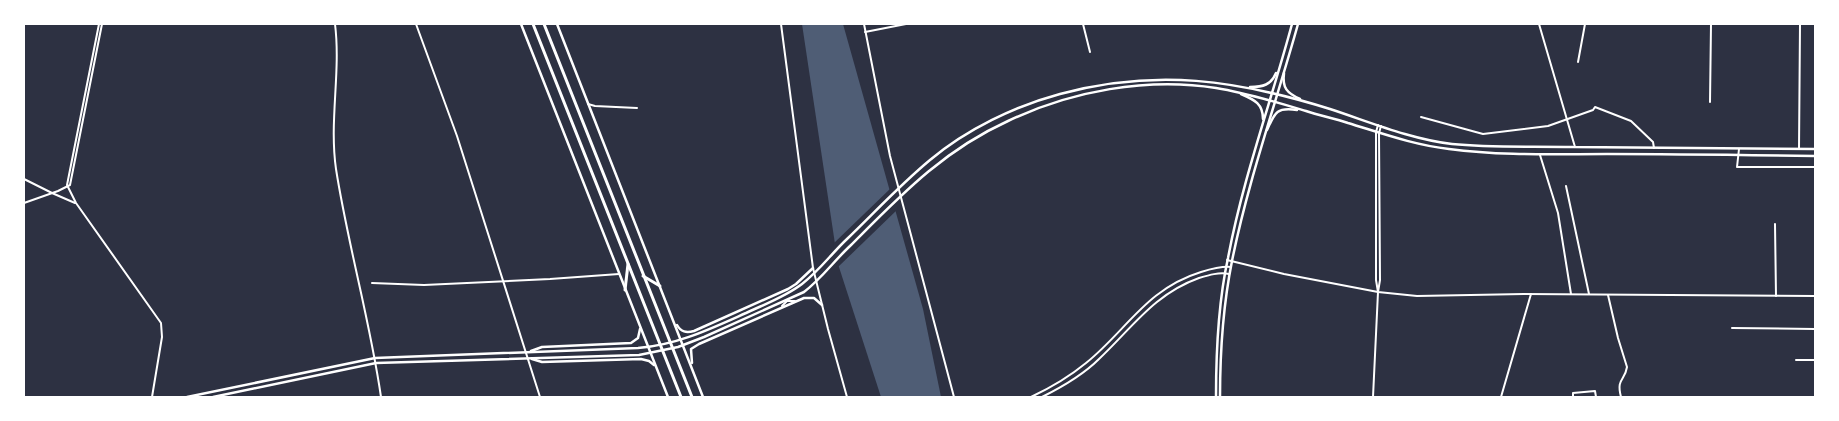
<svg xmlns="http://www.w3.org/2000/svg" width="1839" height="421" viewBox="0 0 1839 421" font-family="'DM Sans',sans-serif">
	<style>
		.water { fill: #4f5d75 }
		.pier { fill: #2d3142 }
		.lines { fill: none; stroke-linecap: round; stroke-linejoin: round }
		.minor { stroke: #fff; stroke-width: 2 }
		.tertiary { stroke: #fff; stroke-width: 2 }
		.secondary { stroke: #fff; stroke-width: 2.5 }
		.trunk { stroke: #fff; stroke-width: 3 }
	</style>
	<rect width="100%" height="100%" fill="#2d3142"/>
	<!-- water -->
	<path class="water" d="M802,24H843L923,309L941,397H881L838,264Z"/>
	<!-- pier -->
	<path class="pier" d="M892,187L898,209L837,268L833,244Z"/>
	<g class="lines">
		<!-- minor -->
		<g class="minor">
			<path d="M1083,24L1090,52"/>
			<path d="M1539,24L1575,147"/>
			<path d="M1578,62L1585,24"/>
			<path d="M1710,102L1711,24"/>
			<path d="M588,104L595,106L637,108"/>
			<path d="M1421,117L1483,134L1548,126L1593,110L1595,107L1631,121L1653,142L1654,148"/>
			<path d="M1378,125L1376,132V280L1378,292L1380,280L1379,133L1381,126"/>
			<path d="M1739,149L1737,167H1815"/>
			<path d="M1799,149L1800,24"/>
			<path d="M1566,186L1589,294"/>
			<path d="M52,193L75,203"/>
			<path d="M1775,224L1776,296"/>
			<path d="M372,283L424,285L550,279L619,274"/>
			<path d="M1608,295L1618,338L1627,367C1625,381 1616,378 1621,397"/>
			<path d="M1732,328L1815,329"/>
			<path d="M1796,360H1815"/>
			<path d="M1031,397C1050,388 1069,377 1086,363C1127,330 1146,289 1201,272C1211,269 1221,266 1231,267"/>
			<path d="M1042,397C1062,387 1083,375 1099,359C1132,328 1154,294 1199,278C1209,275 1219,272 1229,274"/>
			<path d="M1373,397L1378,292"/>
			<path d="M1573,397V393L1595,391L1596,397"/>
		</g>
		<!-- tertiary -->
		<g class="tertiary">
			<path d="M99,24L67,185L76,203L161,323L162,337L152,397"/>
			<path d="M335,24C341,72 329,121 336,169C348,246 370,320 381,397"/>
			<path d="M416,24L457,136L540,397"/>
			<path d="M781,24L813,268L828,329L847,397"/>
			<path d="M864,24L890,156L954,397"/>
			<path d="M865,32L906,24"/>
			<path d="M1540,155L1558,213L1571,294"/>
			<path d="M24,179L52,193"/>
			<path d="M24,203L58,191L70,185L102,24"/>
			<path d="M1227,260L1284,274L1378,292L1417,296L1524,294L1815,296"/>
			<path d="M782,306L787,301H795"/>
			<path d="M1501,397L1531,294"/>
		</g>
		<!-- secondary -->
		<g class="secondary">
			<path d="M521,24L668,397"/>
			<path d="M557,24L703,397"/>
			<path d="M1284,73C1282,88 1287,93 1300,99"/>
			<path d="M1250,87C1263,87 1271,85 1276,73"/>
			<path d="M1241,94C1255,100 1263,104 1263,119"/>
			<path d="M1267,130C1275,112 1277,107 1297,110"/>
			<path d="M677,325C681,332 686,333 694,331L788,289L796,284L813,268"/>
			<path d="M531,351L542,347L631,343L638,338L640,329"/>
			<path d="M532,359L542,362L641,359L649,361L654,365"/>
			<path d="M692,363L691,349L699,344L804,298H814L822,305"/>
			<path d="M187,397L375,358L638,348C677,345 710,329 746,313C765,304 785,297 802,284C819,271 832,253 847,239C875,212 901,184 930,160C967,129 1015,106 1060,94C1156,68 1237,80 1330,109C1370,122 1410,139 1452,144C1492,148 1533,146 1573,147C1654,148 1735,149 1815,149"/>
			<path d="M213,397L376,363L639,355L678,347L704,337L804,292C821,279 834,261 850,246C900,196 942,151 1008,121C1071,91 1147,77 1216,88C1247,93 1276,102 1306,111C1320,116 1334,118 1348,123C1381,133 1414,145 1449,149C1501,156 1554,154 1607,154C1677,154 1746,155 1815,156"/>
			<path d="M1216,397C1216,351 1218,303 1228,258C1243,178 1271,102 1292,24"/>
			<path d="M1220,397C1220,352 1223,306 1232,261C1248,181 1276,103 1298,24"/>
		</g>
		<!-- trunk -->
		<g class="trunk">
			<path d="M533,24L681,397"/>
			<path d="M544,24L692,397"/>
			<path d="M643,276L660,286"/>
			<path d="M625,290L628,264"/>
		</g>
	</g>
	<!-- border -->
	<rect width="1839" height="421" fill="none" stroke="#ffffff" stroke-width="50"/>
</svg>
